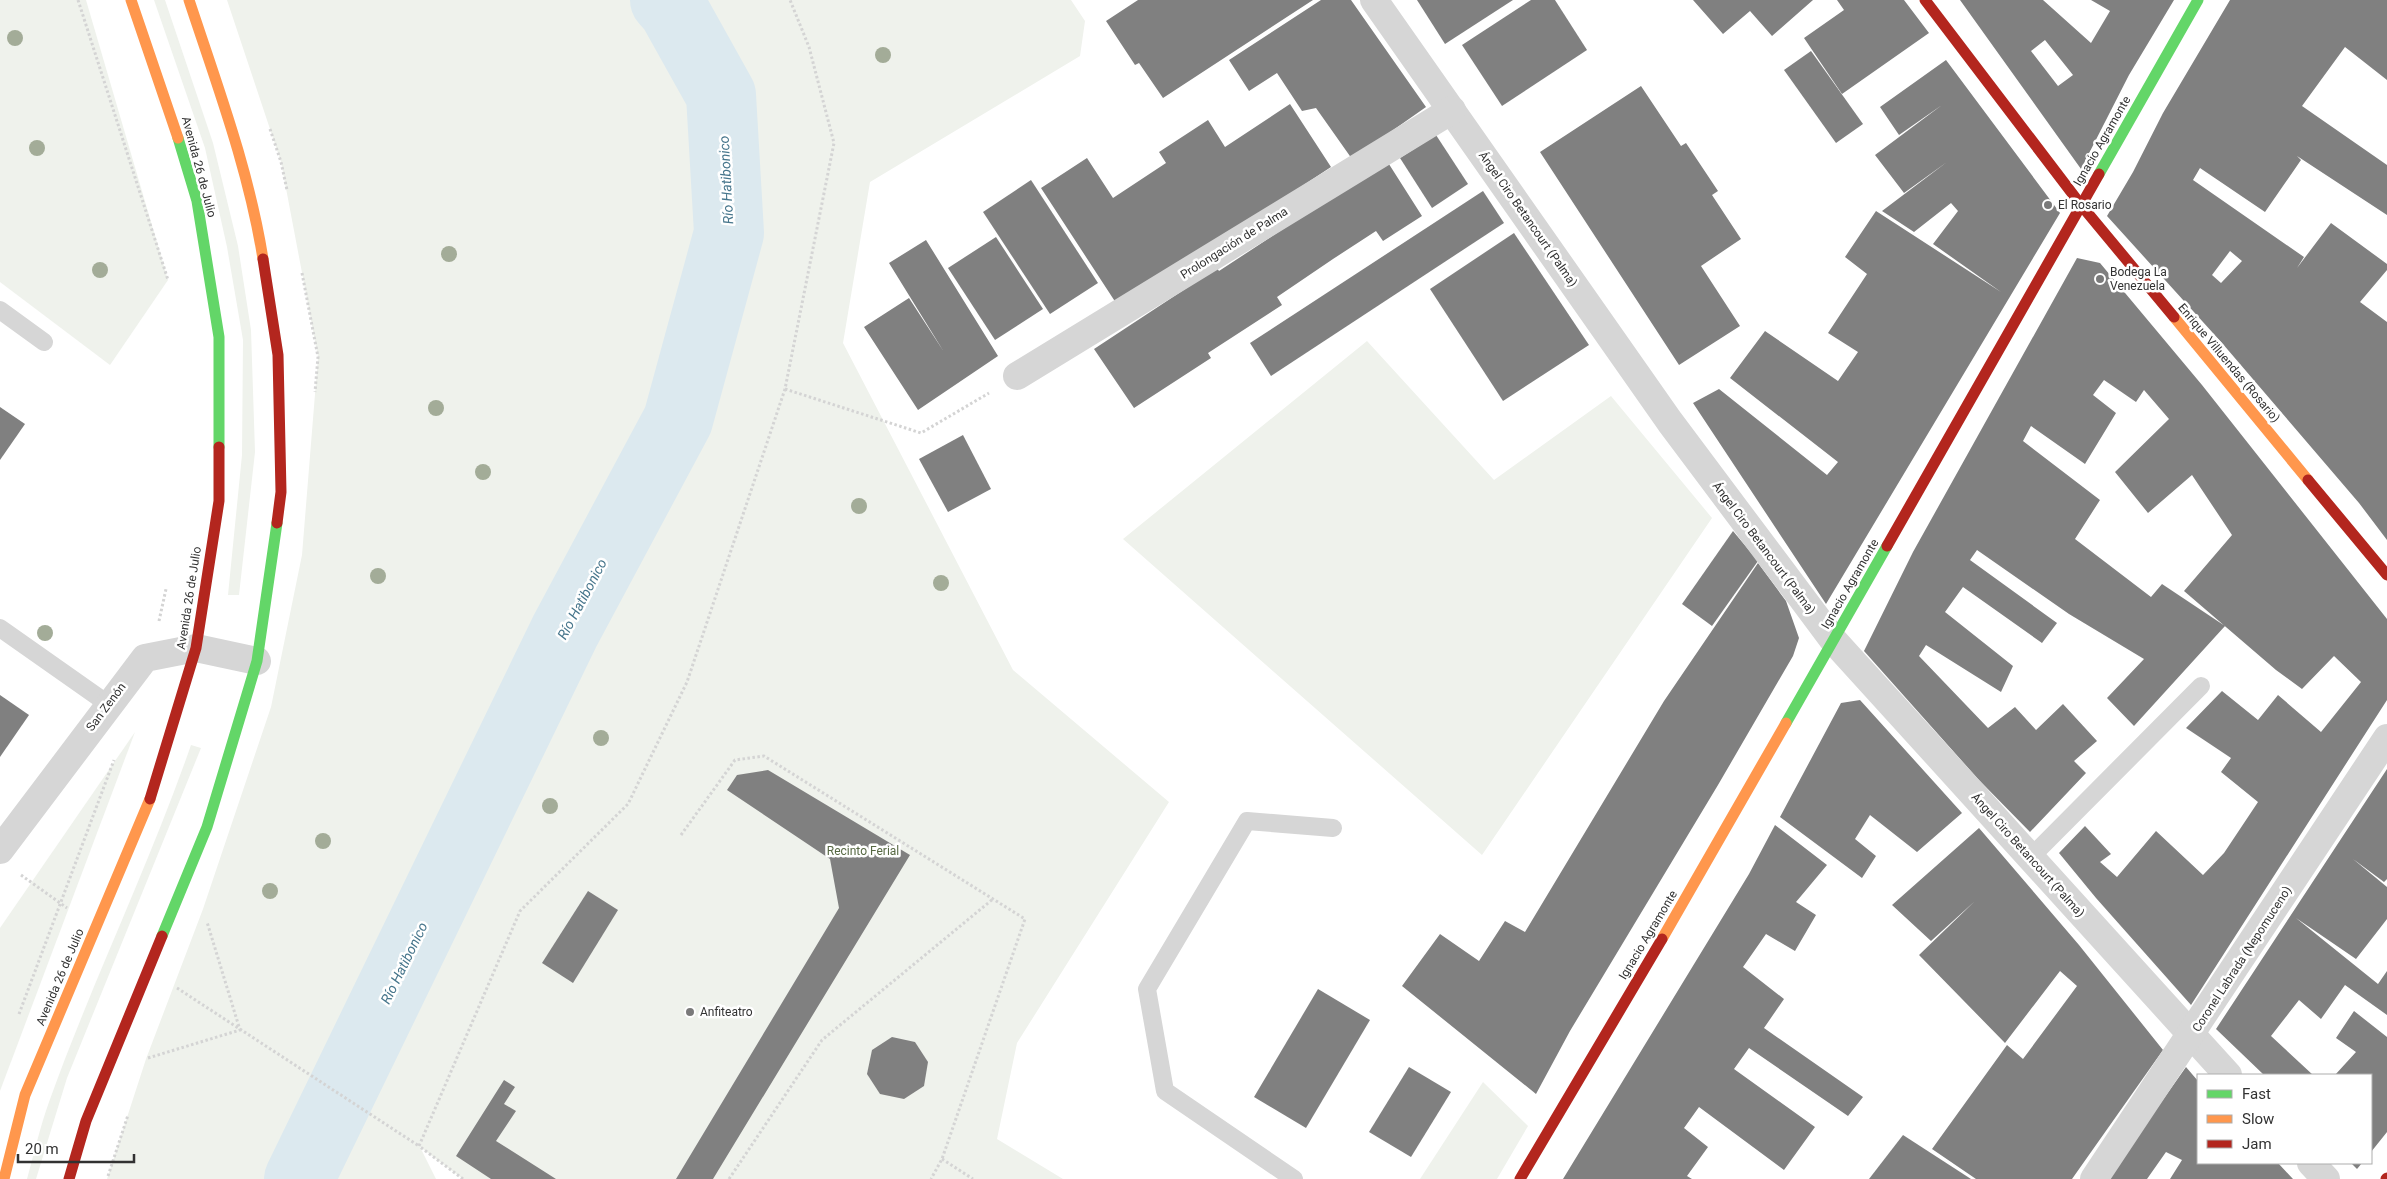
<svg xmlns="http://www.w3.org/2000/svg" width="2387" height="1179" viewBox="0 0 2387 1179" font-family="Roboto,sans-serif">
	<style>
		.green { fill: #eff2ec }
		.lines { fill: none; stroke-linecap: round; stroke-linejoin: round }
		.river { stroke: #dce9ef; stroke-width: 70 }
		.building { fill: #808080; fill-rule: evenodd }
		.path { stroke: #d4d4d4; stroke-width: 3; stroke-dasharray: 2.5 2.5; stroke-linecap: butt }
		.lane { stroke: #d6d6d6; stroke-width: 18 }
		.street { stroke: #d6d6d6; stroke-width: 28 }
		.fast { stroke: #63d668; stroke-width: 11 }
		.slow { stroke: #ff974d; stroke-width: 11 }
		.jam { stroke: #b3261e; stroke-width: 11 }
		.tree { fill: #a3ac98 }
		.poi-dot { fill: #7a7a7a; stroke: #fff; stroke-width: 2 }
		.labels { text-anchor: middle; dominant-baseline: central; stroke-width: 5; stroke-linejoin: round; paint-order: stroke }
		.street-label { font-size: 12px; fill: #323232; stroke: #fff }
		.poi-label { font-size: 12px; fill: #323232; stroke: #fff; text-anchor: start }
		.park-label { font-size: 12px; fill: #576943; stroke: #fff }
		.water-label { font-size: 14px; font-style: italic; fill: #47768c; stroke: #fff }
	</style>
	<rect width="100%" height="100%" fill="#fff"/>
	<!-- green -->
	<g class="green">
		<path d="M0,0H86L168,280L110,365L0,282Z"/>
		<path d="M154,0H165L213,143L238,246L251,330L255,452L239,595H228L242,455L243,340L227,247L205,148Z"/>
		<path d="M227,0H1071L1085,21L1080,56L870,182L843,343L1013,670L1169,802L1017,1043L997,1139L1063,1179H463L420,1147L436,1179H107L146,1059L203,909L271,707L302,555L318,357L281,162Z"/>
		<path d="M1367,341L1494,480L1611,396L1712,518L1482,855L1123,539Z"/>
		<path d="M135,732L0,1091V928Z"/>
		<path d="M191,745L201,748L67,1078L36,1179H27C34,1154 40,1127 49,1102C92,982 149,866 191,745Z"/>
		<path d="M1483,1082L1528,1126L1497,1179H1420Z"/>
	</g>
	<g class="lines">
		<!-- river -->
		<path class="river" d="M299,1179L565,631L678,420L729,233L721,95L673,9L665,0"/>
	</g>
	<!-- building -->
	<g class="building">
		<path d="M1138,0H1313L1163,98L1139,63L1135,65L1106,21Z"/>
		<path d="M1321,0H1351L1426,107L1352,159L1316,108L1302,111L1277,73L1249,91L1229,60Z"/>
		<path d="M1417,0H1513L1445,44Z"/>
		<path d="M1531,0H1555L1587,50L1502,106L1462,45Z"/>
		<path d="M1693,0H1813L1772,36L1750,11L1723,34Z"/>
		<path d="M1837,0H1904L1929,33L1842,94L1804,38L1844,10Z"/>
		<path d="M1960,0H2043L2091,43L2110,11L2091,0H2174L2129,75L2081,169ZM2045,40L2073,75L2058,86L2031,51Z"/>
		<path d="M2230,0H2387V80L2345,47L2302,106L2387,165V215L2297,156L2301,160L2265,212L2200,168L2193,180L2304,257L2297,268L2331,223L2387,264V270L2360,302L2387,322V540L2359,503L2222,343L2107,216L2133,172L2163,113ZM2230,251L2242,261L2221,283L2212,275Z"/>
		<path d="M1811,51L1863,124L1836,143L1784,70Z"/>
		<path d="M1946,60L2060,213L1826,604L1693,403L1719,389L1827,475L1838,462L1730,378L1765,331L1838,381L1858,352L1828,333L1867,274L1845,257L1876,211L2001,292L1933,244L1958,211L1951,203L1914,232L1882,211L1947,162L1904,193L1875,155L1942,105L1899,135L1880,107Z"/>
		<path d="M1641,86L1681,146L1686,143L1718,191L1712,195L1741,239L1701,266L1740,326L1679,365L1540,152Z"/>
		<path d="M1290,104L1331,167L1217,242L1116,303L1041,188L1087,158L1113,198L1166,163L1159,152L1208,120L1225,147Z"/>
		<path d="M1436,135L1468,184L1432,208L1400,158Z"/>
		<path d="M1387,161L1422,216L1383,241L1376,231L1333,259L1277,297L1282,305L1208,353L1211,358L1134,408L1094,349L1217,268L1219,271Z"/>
		<path d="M1031,180L1098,283L1050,314L983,212Z"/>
		<path d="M1483,191L1504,223L1271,376L1250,343Z"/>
		<path d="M1514,233L1589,345L1503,401L1430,289Z"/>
		<path d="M996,237L1043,309L995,340L948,268Z"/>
		<path d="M926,240L998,356L918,410L864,327L909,298L944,352L889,263Z"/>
		<path d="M2077,258L2100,263L2202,385L2387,619V700L2191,1005L2096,898L2059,853L2085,826L2111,854L2100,862L2117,877L2156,831L2203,875L2224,853L2258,802L2221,772L2231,758L2186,728L2222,691L2258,720L2278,695L2321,732L2361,682L2334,656L2302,689L2276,670L2184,591L2232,535L2192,475L2148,513L2115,472L2169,419L2144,390L2136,402L2104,380L2093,395L2116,413L2085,464L2031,426L2023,441L2100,500L2075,539L2151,597L2162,584L2225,626L2134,726L2107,698L2144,659L2069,614L1977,550L1970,560L2057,623L2042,643L1963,587L1945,612L2013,666L2001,692L1926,645L1919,656L1988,728L2015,707L2036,730L2063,704L2097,741L2074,761L2086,773L2030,832L1978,779L1864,651L1913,552Z"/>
		<path d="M0,407L25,424L0,460Z"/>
		<path d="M963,435L991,489L948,512L919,459Z"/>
		<path d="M1733,531L1758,561L1712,626L1682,604Z"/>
		<path d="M1758,563L1786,601L1799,638L1793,656L1718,785L1570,1031L1536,1094L1402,986L1440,934L1479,961L1505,921L1525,932L1664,701Z"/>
		<path d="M0,695L29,715L0,757Z"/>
		<path d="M1860,700L1962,813L1917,852L1870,815L1855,839L1876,856L1862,878L1780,817L1841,703Z"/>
		<path d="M2387,769V879L2384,882L2353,859L2387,887V919L2356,959L2296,918L2378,984L2387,971V1015L2345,985L2321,1019L2299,1000L2271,1036L2313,1075H2264L2216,1029Z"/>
		<path d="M768,770L910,855L713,1179H676L839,908L830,859L727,790L737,775Z"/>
		<path d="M1775,825L1827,865L1796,902L1816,915L1795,951L1766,934L1743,967L1784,999L1764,1028L1863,1097L1848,1116L1749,1048L1734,1069L1815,1127L1784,1170L1699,1107L1684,1128L1708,1147L1687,1176L1692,1179H1563L1749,874Z"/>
		<path d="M1979,828L2079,945L2163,1050L2072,1179H1976L1932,1149L2007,1045L2023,1059L2077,986L2060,971L2005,1043L1919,955L1975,901L1931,941L1892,905Z"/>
		<path d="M588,891L618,910L573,983L542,963Z"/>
		<path d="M1318,989L1370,1020L1306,1128L1254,1097Z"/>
		<path d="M2354,1011L2387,1037V1132L2371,1152V1075H2335L2356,1052L2336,1038Z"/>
		<path d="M892,1037L915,1042L928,1062L924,1086L904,1099L880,1094L867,1074L872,1050Z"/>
		<path d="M1409,1067L1451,1092L1411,1157L1369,1132Z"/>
		<path d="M2186,1067L2198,1081V1163H2278L2293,1179H2170L2182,1160L2166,1152L2147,1179H2107Z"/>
		<path d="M504,1080L515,1087L504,1104L516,1111L496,1141L556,1179H491L456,1156Z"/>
		<path d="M1903,1135L1971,1179H1869Z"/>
		<path d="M2351,1163H2362L2357,1169Z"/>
	</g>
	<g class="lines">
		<!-- path -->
		<g class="path">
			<path d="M78,0L168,280"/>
			<path d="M270,129L281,162L287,190"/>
			<path d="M302,273L318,357L315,392"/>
			<path d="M785,389L921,433L989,393"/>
			<path d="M159,621L166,589"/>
			<path d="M681,835L735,760L764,756L1025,919L942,1159L931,1179"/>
			<path d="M21,875L67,908"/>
			<path d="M177,988L419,1146"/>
			<path d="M19,1014L114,760"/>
			<path d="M148,1058L240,1030L207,922"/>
			<path d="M942,1159L973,1179"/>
			<path d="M108,1176L128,1115"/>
			<path d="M463,1179L419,1146L520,911L628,804L687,682L785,389L834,143L809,47L790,0"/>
			<path d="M729,1179L822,1040L993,899"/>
		</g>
		<!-- lane -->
		<g class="lane">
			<path d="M0,310L44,342"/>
			<path d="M0,628L108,704"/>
			<path d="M2030,858L2201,686"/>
			<path d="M1294,1179L1165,1091L1147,989L1247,821L1333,828"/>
		</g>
		<!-- street -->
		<g class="street">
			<path d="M1374,0L1670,422L1834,641L2228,1075"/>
			<path d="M1017,376L1452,110"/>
			<path d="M0,850L145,658L196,648L257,661"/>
			<path d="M2311,1163L2326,1179"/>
			<path d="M2094,1179L2387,738"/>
		</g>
		<!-- fast -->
		<g class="fast">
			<path d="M178,138L197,201L219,337V447"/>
			<path d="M2099,174L2198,0"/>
			<path d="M1786,723L1887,546"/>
			<path d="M162,936L207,827L257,661L277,523"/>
		</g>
		<!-- slow -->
		<g class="slow">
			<path d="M131,0L178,138"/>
			<path d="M189,0C217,85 249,170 263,259"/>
			<path d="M2174,317L2308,480"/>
			<path d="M1662,939L1786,723"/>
			<path d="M4,1179L25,1095L150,799"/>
		</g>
		<!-- jam -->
		<g class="jam">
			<path d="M1925,0L2081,205L2174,317"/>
			<path d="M263,259L278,355L281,492L277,523"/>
			<path d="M2308,480L2387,575"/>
			<path d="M1887,546L2099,174"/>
			<path d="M150,799L196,648L219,501V447"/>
			<path d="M69,1179L86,1121L162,936"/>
			<path d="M1520,1179L1662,939"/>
			<path d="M2386,1179L2387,1178"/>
		</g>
	</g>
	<!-- trees -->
	<g class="tree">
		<circle cx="15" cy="38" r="8"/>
		<circle cx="883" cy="55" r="8"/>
		<circle cx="37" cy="148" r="8"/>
		<circle cx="449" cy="254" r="8"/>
		<circle cx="100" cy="270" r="8"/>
		<circle cx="436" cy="408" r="8"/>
		<circle cx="483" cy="472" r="8"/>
		<circle cx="859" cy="506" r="8"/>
		<circle cx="378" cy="576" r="8"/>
		<circle cx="941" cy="583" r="8"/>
		<circle cx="45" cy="633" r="8"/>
		<circle cx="601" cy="738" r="8"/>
		<circle cx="550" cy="806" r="8"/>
		<circle cx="323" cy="841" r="8"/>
		<circle cx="270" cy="891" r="8"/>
	</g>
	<!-- markers -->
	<g class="poi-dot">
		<circle cx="2048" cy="205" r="5"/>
		<circle cx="2100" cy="279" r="5"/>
		<circle cx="690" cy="1012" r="5"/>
	</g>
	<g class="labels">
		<!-- street labels -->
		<g class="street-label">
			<text transform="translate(2102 141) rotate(-60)">Ignacio Agramonte</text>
			<text transform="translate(199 167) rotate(75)">Avenida 26 de Julio</text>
			<text transform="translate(1528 219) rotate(55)">Ángel Ciro Betancourt (Palma)</text>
			<text transform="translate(1234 243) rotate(-32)">Prolongación de Palma</text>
			<text transform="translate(2229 363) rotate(50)">Enrique Villuendas (Rosario)</text>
			<text transform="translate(1764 548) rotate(53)">Ángel Ciro Betancourt (Palma)</text>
			<text transform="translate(1850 584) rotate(-60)">Ignacio Agramonte</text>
			<text transform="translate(189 598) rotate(-81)">Avenida 26 de Julio</text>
			<text transform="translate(106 707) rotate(-53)">San Zenón</text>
			<text transform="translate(2028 855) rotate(48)">Ángel Ciro Betancourt (Palma)</text>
			<text transform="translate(1648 935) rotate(-59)">Ignacio Agramonte</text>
			<text transform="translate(2242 959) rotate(-57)">Coronel Labrada (Nepomuceno)</text>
			<text transform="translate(60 977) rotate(-67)">Avenida 26 de Julio</text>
		</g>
		<!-- poi labels -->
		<g class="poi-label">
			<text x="2058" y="205">El Rosario</text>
			<text x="2110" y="272">Bodega La<tspan x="2110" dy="14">Venezuela</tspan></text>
			<text x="700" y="1012">Anfiteatro</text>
		</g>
		<!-- park labels -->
		<g class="park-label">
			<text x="863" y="851">Recinto Ferial</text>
		</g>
		<!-- water labels -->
		<g class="water-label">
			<text transform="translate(726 180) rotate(-93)">Río Hatibonico</text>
			<text transform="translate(582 599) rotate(-62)">Río Hatibonico</text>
			<text transform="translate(404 963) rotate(-64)">Río Hatibonico</text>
		</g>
	</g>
	<!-- legend -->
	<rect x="2197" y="1074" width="175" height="90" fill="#ffffff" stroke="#adadad"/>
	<rect x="2207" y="1090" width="25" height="8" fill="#63d668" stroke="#adadad"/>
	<text x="2242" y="1099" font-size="15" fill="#323232">Fast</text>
	<rect x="2207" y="1115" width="25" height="8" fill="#ff974d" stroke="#adadad"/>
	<text x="2242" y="1124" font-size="15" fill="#323232">Slow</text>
	<rect x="2207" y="1140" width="25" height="8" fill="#b3261e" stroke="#adadad"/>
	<text x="2242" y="1149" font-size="15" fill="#323232">Jam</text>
	<!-- scale -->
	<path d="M18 1154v8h116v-8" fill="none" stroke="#323232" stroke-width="2.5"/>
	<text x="25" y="1154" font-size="15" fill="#323232" stroke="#ffffff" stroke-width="4" paint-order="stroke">20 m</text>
</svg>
